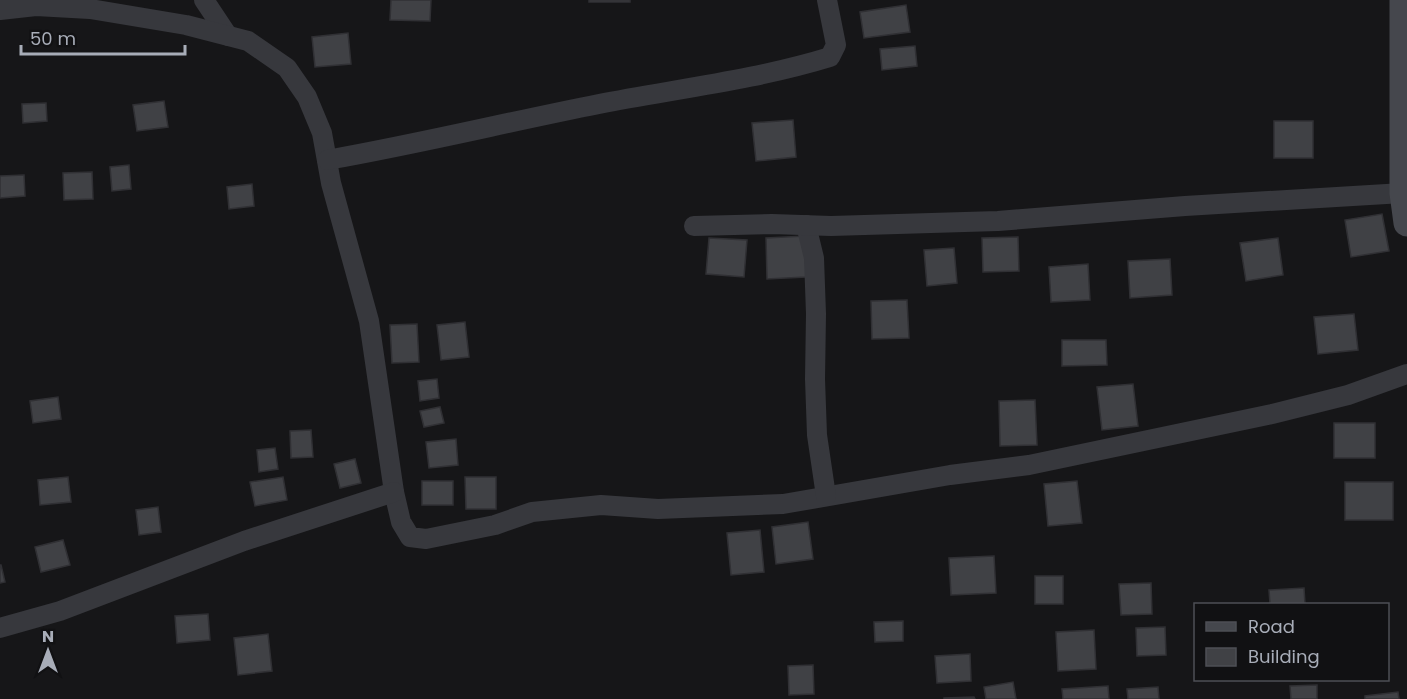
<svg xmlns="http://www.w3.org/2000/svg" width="1407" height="699" viewBox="0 0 1407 699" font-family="Poppins,sans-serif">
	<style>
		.building { fill: #404145; stroke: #303034; stroke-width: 1.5 }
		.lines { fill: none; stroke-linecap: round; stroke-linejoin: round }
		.street { stroke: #37383d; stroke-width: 20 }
		.secondary { stroke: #45474d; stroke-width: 27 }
	</style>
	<rect width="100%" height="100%" fill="#161618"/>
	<!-- building -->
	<g class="building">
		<path d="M391,0H431L430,21L390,20Z"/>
		<rect x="589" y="0" width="41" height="2"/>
		<path d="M906,5L910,32L864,38L860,12Z"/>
		<path d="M348,33L351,64L315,67L312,37Z"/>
		<path d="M915,46L917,66L882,70L880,49Z"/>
		<path d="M164,101L168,127L137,131L133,105Z"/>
		<path d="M46,103L47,121L23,123L22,104Z"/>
		<path d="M793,120L796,157L756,161L752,123Z"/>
		<rect x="1274" y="121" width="39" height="37"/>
		<path d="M129,165L131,189L112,191L110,167Z"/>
		<path d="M92,172L93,199L64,200L63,173Z"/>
		<path d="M24,175L25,196L0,198V176Z"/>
		<path d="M252,184L254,206L229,209L227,187Z"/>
		<path d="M1382,214L1389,251L1351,257L1345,220Z"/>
		<path d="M805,236L806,277L767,279L766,238Z"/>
		<path d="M1018,237L1019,271L983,272L982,238Z"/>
		<path d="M709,238L747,240L744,277L706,274Z"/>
		<path d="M1278,238L1283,275L1246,281L1240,243Z"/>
		<path d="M954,248L957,283L927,286L924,250Z"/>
		<path d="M1170,259L1172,295L1130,298L1128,261Z"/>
		<path d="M1088,264L1090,300L1051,302L1049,267Z"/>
		<path d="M907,300L909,338L872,339L871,301Z"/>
		<path d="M1354,314L1358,350L1318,354L1314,317Z"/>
		<path d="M465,322L469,357L441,360L437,325Z"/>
		<path d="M417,324L419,362L392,363L390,325Z"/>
		<path d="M1062,340H1106L1107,365L1062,366Z"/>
		<path d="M437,379L439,398L420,401L418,381Z"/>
		<path d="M1133,384L1138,426L1102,430L1097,387Z"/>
		<path d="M58,397L61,419L33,423L30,401Z"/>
		<path d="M1035,400L1037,445L1000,446L999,401Z"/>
		<path d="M440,407L444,423L424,427L420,411Z"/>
		<rect x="1334" y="423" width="41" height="35"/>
		<path d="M311,430L313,457L291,458L290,431Z"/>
		<path d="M456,439L458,465L429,468L426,442Z"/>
		<path d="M275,448L278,469L259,472L257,450Z"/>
		<path d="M355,459L361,483L340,488L334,464Z"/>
		<path d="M68,477L71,502L40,505L38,480Z"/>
		<path d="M283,477L287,500L255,506L250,482Z"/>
		<path d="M465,477H496V509H466Z"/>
		<rect x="422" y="481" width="31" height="24"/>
		<path d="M1077,481L1082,523L1048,526L1044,484Z"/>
		<rect x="1345" y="482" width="48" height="38"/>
		<path d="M158,507L161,532L139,535L136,510Z"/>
		<path d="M808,522L813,559L776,564L772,527Z"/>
		<path d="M760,530L764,572L731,575L727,533Z"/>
		<path d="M63,540L70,565L41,572L35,547Z"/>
		<path d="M994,556L996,593L951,595L949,558Z"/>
		<path d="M0,565H1L5,582L0,583Z"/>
		<rect x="1035" y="576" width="28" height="28"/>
		<path d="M1151,583L1152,614L1121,615L1119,584Z"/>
		<path d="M1304,588L1305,604H1270L1269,590Z"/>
		<path d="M208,614L210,640L177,643L175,616Z"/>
		<path d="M903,621V641L875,642L874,622Z"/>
		<path d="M1165,627L1166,655L1137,656L1136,628Z"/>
		<path d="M1094,630L1096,669L1058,671L1056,632Z"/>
		<path d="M268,634L272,671L238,675L234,638Z"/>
		<path d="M970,654L971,681L937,683L935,656Z"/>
		<path d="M813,665L814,694L789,695L788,666Z"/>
		<path d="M1013,682L1016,699H986L984,687Z"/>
		<path d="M1317,685V699H1291L1290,686Z"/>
		<path d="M1108,686L1109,699H1063L1062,689Z"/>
		<path d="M1158,687L1159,699H1128L1127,689Z"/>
		<path d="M1398,692L1399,699H1365V696Z"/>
		<path d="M974,697L975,699H944V698Z"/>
	</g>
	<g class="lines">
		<!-- street -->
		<g class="street">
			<path d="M204,0L228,36"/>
			<path d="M0,10L36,6L90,9L186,25L248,41L287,68L307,97L322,133L331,183L369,321L394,492L401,522L410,537L426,539L495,525L532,512L601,505L658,509L783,504L950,475L1029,465L1272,414L1348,395L1407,374"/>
			<path d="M327,160C418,144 508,122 599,104C676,89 755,80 830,57L836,45L827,0"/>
			<path d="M806,225L814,258L816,314L815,379L817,435L826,496"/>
			<path d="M694,226L772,224L831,226L998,221L1185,206L1403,193"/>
			<path d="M0,628L60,611L244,541L394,492"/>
		</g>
		<!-- secondary -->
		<path class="secondary" d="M1403,0V193L1407,223"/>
	</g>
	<!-- legend -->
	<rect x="1194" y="603" width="195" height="78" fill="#111113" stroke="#4d4f55" stroke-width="1.5"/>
	<rect x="1206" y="622" width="30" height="9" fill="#45474d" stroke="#4d4f55" stroke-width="1.5"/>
	<text x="1248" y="633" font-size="18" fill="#a8adb8">Road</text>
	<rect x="1206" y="648" width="30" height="18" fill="#404145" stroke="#4d4f55" stroke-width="1.5"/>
	<text x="1248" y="663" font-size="18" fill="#a8adb8">Building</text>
	<!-- north arrow -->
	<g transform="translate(48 651)" stroke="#111113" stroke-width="4.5" paint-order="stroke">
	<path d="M0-4.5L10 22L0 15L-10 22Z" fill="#a8adb8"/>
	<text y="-9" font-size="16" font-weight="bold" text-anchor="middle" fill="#a8adb8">N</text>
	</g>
	<!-- scale -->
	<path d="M21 45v9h164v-9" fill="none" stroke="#a8adb8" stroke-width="3"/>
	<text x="30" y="45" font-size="18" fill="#a8adb8" stroke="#111113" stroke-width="4.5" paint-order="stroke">50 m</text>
</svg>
